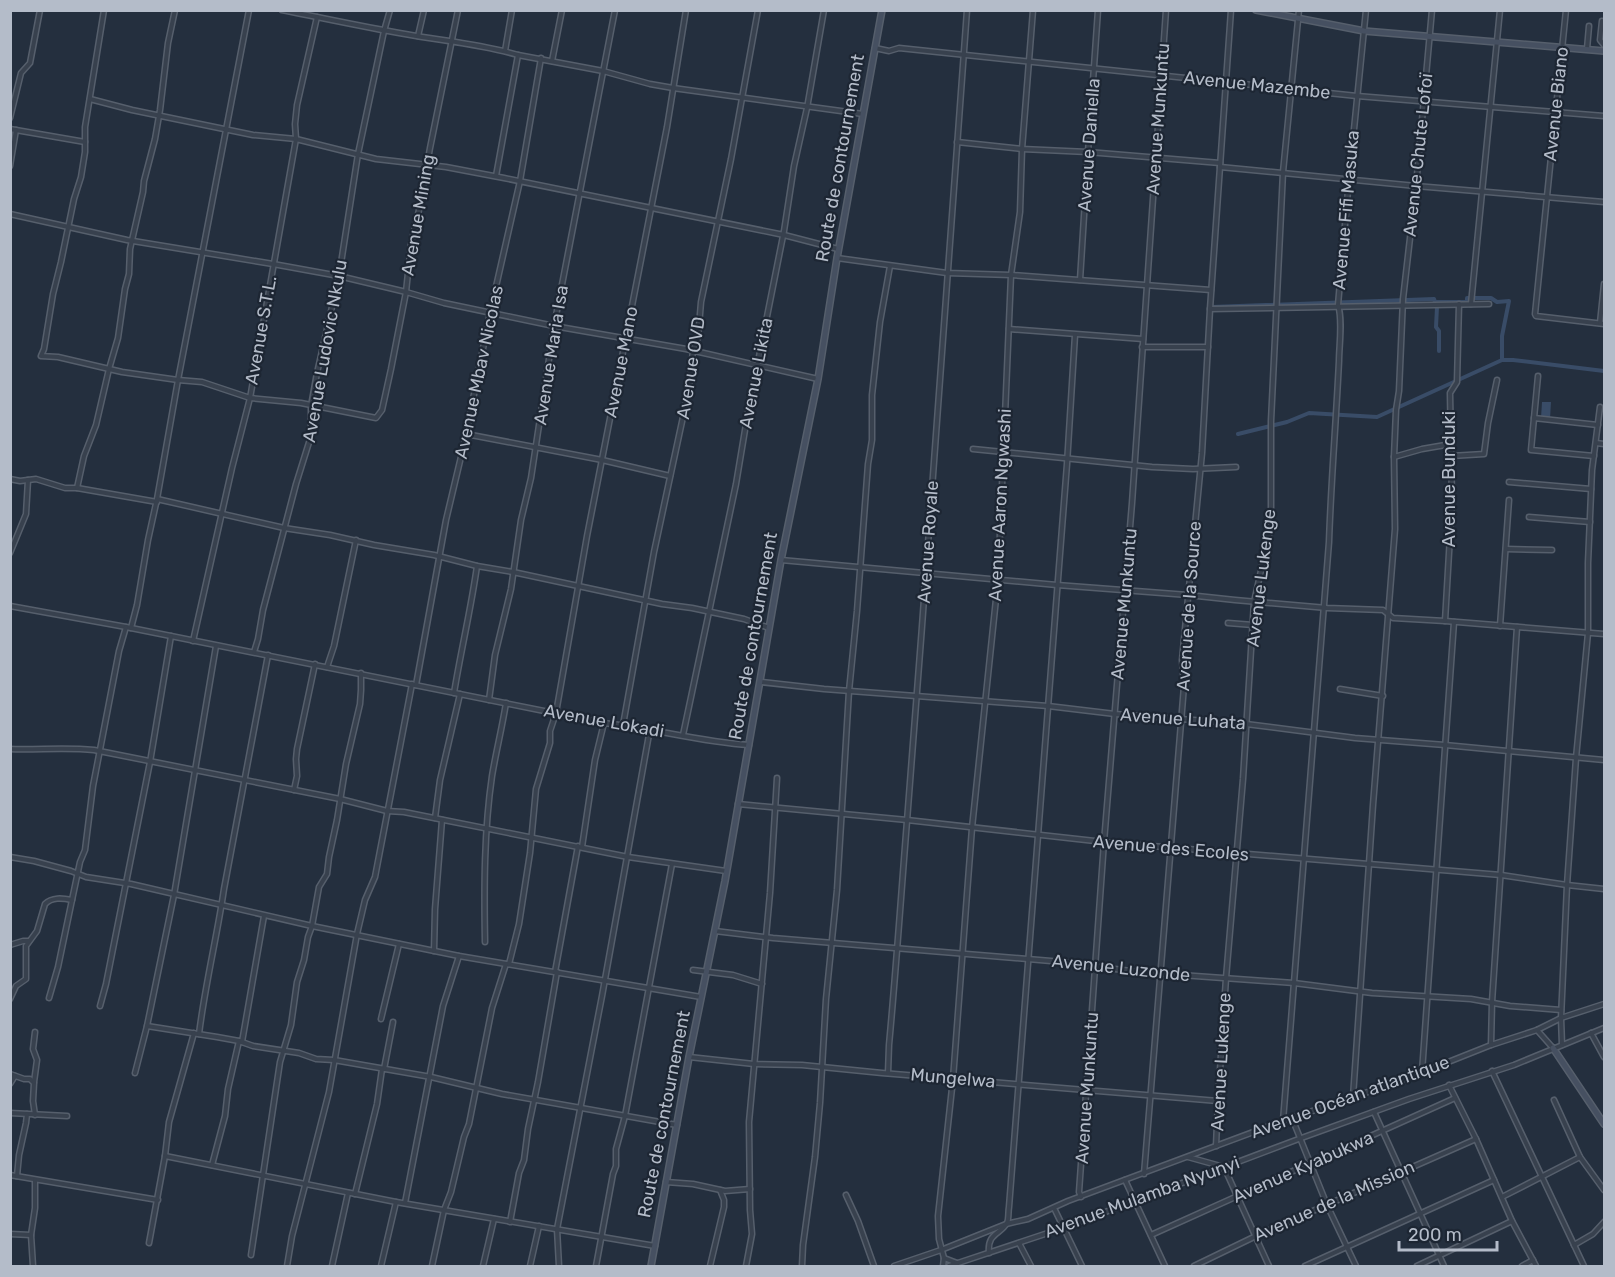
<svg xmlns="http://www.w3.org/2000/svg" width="1615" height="1277" viewBox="0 0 1615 1277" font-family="Rubik,sans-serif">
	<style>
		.water { fill: #394c67 }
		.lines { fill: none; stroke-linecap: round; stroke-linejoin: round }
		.canal { stroke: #394c67; stroke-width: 4 }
		.street-casing { stroke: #565f6c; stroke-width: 7 }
		.secondary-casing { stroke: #565f6c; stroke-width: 8 }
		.street { stroke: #38414e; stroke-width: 4 }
		.secondary { stroke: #465061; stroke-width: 5 }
		.labels { text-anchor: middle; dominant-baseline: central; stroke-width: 4.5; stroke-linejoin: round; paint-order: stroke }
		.street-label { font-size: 18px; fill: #b4bcc9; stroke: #1d2633 }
	</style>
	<rect width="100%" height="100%" fill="#242f3e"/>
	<!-- water -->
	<path class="water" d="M1542,402H1551L1550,419L1541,418Z"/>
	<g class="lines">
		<!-- canal -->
		<g class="canal">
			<path d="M1435,303L1437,307L1436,327L1439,331V351"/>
			<path d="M1212,307L1434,299L1435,302H1467V298H1491L1497,302L1509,301L1502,336V360"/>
			<path d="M1238,434L1287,422L1309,413L1377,417L1502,360H1513L1604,371"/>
		</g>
		<!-- street casing -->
		<g class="street-casing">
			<g id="street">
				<path d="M104,10L85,127V152L81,177L74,199L61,262L53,294L44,349L41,356L58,357L122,372L178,380L202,382L250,398L301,403L376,418L382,410L391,369L406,292L411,244L419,210L430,148L458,10"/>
				<path d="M282,10C323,18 364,27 405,34C443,41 481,44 518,55L603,71L650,84L673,88L863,114"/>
				<path d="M1566,10L1535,314L1536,316L1604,324"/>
				<path d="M1602,21L1600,40L1604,45"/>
				<path d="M418,36L424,10"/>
				<path d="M875,48L889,51L899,48L1357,96L1604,116"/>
				<path d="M1587,49L1589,26"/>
				<path d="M505,51L512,10"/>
				<path d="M552,61L562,10"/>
				<path d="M90,99L132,110L253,135L296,139L376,159L446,167L504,178L784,235L838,249"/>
				<path d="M10,118L21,73L30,63L40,10"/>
				<path d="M10,129L85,142"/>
				<path d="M957,142L1022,149L1088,152L1220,163"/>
				<path d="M10,166L16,130"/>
				<path d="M1220,167L1416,186L1604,202"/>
				<path d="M496,176L518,55"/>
				<path d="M10,214L127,240L273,264L339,276L406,292L444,303L554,326L686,349L818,379"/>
				<path d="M837,258L947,273L1011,275L1211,290"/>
				<path d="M1080,280L1088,152L1098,10"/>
				<path d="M1471,304L1500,10"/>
				<path d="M1210,309L1489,304"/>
				<path d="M1600,323L1604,284"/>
				<path d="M1009,329L1143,339"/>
				<path d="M1142,347H1208"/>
				<path d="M1534,418L1538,376"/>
				<path d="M466,434L602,460L670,476"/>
				<path d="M1596,443L1604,444"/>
				<path d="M973,449L1152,467L1193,469L1236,467"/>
				<path d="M1451,456L1484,454L1488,423L1497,380"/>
				<path d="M1594,456L1531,450L1534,418L1598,425"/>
				<path d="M1394,457L1422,449L1451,444"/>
				<path d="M10,479L20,481L36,479L65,488H77L157,502"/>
				<path d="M1509,482L1591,489"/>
				<path d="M77,488L84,456L96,425L109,369L118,338L125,289L129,274L130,249L143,192L144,181L155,139L160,110L168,43L175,10"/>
				<path d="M157,499L284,528L330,535L374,545L434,555L477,566L513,572L662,604L692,608L744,619L769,628"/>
				<path d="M1529,517L1590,522"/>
				<path d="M1506,549L1552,550"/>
				<path d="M10,553L26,514L28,480"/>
				<path d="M781,560L1057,585L1188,595L1235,600L1327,608L1383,610L1393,618L1445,621L1604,634"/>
				<path d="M10,606L126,627L604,723C652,728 700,742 749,745"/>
				<path d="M1445,621L1452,502L1450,393L1457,382L1459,304"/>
				<path d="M1228,623L1253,625"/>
				<path d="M1500,626L1509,500"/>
				<path d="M131,628L137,605L148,540L157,499L178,380L249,10"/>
				<path d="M193,641L232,468L250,398L296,139L295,124L297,105L317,17"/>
				<path d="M254,652L258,639L263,610L296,484L311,436V406L317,373L339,276L358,154L384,31L390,10"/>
				<path d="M327,667L334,646L356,540"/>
				<path d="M761,682L824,689L1048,706L1115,714L1246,724L1355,738L1445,745L1604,760"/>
				<path d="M416,685L446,520L465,440L490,313L520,181L541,58"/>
				<path d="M1340,689L1383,696"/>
				<path d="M454,693C461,650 471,609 477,566"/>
				<path d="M489,700L495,655L511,589L521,520L531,478L554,326L615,10"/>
				<path d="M623,725L654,552L689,389L693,350L698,338L701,302L731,159L758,10"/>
				<path d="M683,735L736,484L748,412L784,231L794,166L807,108L824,10"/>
				<path d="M10,749C38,750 66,747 94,750L340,799L387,811L404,812L628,857L726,871"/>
				<path d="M294,790L297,776L296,759L297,749L315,664"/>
				<path d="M738,804L907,820L1104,842L1501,875L1567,885L1604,889"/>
				<path d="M435,818L440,780L460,694"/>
				<path d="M582,847L595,760L604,723"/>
				<path d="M10,857L34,861L71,871L86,877L131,884L312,926L459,956L701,997"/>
				<path d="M715,931L773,938L1051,961L1139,972L1294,983L1372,993L1471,999L1510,1006L1561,1010"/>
				<path d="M485,942C484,887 484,831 492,776C496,752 502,728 506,703"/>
				<path d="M10,945L23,941H29"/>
				<path d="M434,951L435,909L442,820"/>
				<path d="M509,964L519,924L530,853L536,789L550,743V731L556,713L587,536L667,127L686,10"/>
				<path d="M693,970L733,975L762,984"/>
				<path d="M555,972L578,846"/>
				<path d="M49,998L58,967L72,900"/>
				<path d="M10,999L16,986L26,979V946L37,931L45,904C52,897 62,898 72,900L80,862L85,850L93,786L119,651L126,627"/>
				<path d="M100,1006L106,984L150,762L171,636"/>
				<path d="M381,1019L399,944"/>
				<path d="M147,1026L217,1037L239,1041L253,1046L299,1053L316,1059L334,1060L431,1077L502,1094L677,1125"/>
				<path d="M1537,1030L1553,1048"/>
				<path d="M1591,1033L1604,1057"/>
				<path d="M199,1034C205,985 217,937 224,889L268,655"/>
				<path d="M242,1042L264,916"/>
				<path d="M1491,1045L1492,1002L1517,627"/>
				<path d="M1562,1045L1561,1018L1567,885L1576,758L1588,633V563L1592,470L1600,407"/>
				<path d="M689,1057L754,1064L802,1065L882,1073L1218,1101"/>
				<path d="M384,1069L393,1022"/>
				<path d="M1492,1071L1584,1266"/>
				<path d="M1422,1072L1454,622"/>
				<path d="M135,1073L147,1026L174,895L216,646"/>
				<path d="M888,1073L889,1045C896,970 901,896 907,821C929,551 945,281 967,10"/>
				<path d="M10,1074L24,1079H30L34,1083L33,1101L35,1115"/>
				<path d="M34,1082L37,1060L33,1049L35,1032"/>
				<path d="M10,1084L15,1076"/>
				<path d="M1449,1085L1476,1139L1512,1221L1536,1266"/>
				<path d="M1353,1097L1373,805L1395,529L1394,457L1396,410L1399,391L1403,299L1416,186L1432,10"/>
				<path d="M1554,1100L1580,1157L1604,1190"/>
				<path d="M1374,1112L1444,1266"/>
				<path d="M10,1113L67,1116"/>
				<path d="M1292,1118L1327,1205L1356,1266"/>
				<path d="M1283,1121L1329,542C1331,482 1336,422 1339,361C1339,346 1343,320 1338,305L1349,179L1366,10"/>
				<path d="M1216,1146L1218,1101L1226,978L1243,779L1254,602L1271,526V421L1283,172L1299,10"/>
				<path d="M165,1156L396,1202L655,1246"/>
				<path d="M1188,1157L1224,1167L1269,1266"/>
				<path d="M212,1165L225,1116L228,1089L239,1041"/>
				<path d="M1144,1174L1184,686L1182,660L1202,453L1210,309L1231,10"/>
				<path d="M10,1175L158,1200"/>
				<path d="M17,1176L19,1155L26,1123L27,1114"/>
				<path d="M1125,1180L1165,1266"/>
				<path d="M666,1182L693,1184L725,1191L750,1189"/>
				<path d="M355,1194L377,1104L382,1069"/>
				<path d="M846,1195L858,1221L874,1266"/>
				<path d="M1081,1197L1079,1192L1104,842L1132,503L1166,10"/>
				<path d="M1502,1197L1580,1157"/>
				<path d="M405,1203L443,1006L459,956"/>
				<path d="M1054,1208L1082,1266"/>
				<path d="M510,1222L519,1173L524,1160L528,1129L538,1082L557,972"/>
				<path d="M10,1234L31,1235"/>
				<path d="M1151,1235L1455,1098"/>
				<path d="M149,1243L165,1156L169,1122L194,1033"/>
				<path d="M1019,1243L1031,1266"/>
				<path d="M1574,1245L1593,1234L1604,1222"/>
				<path d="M989,1253C987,1233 1000,1235 1007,1223C1009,1219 1008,1212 1009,1207L1067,464L1075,335"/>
				<path d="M251,1255L280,1062L291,1025L297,982L304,960L308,937L312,926L319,887L327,874L329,857L337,820L346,764L360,704L361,690V673"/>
				<path d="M944,1258L957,1263"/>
				<path d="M33,1266L31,1235L35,1208V1180"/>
				<path d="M287,1266L292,1236L329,1092L357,934L365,900L375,877L412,684"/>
				<path d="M332,1266L348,1193"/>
				<path d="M381,1266L396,1202"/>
				<path d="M432,1266L444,1210L451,1192L464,1137L469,1124L492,1008L506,964"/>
				<path d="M483,1266L494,1219"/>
				<path d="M530,1266L539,1226"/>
				<path d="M559,1266L557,1229L602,996L650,729"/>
				<path d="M596,1266L613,1174L616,1166V1149L625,1116L672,864"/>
				<path d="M710,1266L724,1207V1200L720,1190"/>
				<path d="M746,1266L752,1234L750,1210L749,1122L770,893L777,778"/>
				<path d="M802,1266L803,1245L815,1157L820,1103L826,999L837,890L849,691L857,611L868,464L872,440V395L880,322L890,266"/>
				<path d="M894,1266L941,1250L1006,1224L1028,1219L1068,1201L1283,1121L1403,1080L1491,1045L1537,1030L1561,1018L1604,1004"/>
				<path d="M943,1266L944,1258L939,1239L938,1216L953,1079L972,828L998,580L1011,275L1020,212L1022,149L1033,10"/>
				<path d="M949,1266L1063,1228L1296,1140L1409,1099L1514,1065L1604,1028"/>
				<path d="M1194,1266L1256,1236L1476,1139"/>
				<path d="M1305,1266L1494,1180"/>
				<path d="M1417,1266L1512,1221"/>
				<path d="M1522,1266L1533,1260"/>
			</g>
		</g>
		<!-- secondary casing -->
		<g class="secondary-casing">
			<g id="secondary">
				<path d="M1256,10L1364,31L1604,51"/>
				<path d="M1553,1048L1604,1124"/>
				<path d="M651,1266L689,1057L725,881L781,560L818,379L837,258L882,10"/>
			</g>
		</g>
		<!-- street -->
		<use href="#street" class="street"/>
		<!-- secondary -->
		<use href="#secondary" class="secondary"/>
	</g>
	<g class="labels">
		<!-- street labels -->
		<g class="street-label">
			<text transform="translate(1257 85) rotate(6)">Avenue Mazembe</text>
			<text transform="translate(1556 104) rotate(-84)">Avenue Biano</text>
			<text transform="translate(1158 119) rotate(-86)">Avenue Munkuntu</text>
			<text transform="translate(1089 145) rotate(-86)">Avenue Daniella</text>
			<text transform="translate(1418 155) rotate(-84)">Avenue Chute Lofoï</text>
			<text transform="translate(840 158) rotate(-80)">Route de contournement</text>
			<text transform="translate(1346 210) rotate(-85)">Avenue Fifi Masuka</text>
			<text transform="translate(418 215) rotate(-80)">Avenue Mining</text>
			<text transform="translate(261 330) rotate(-80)">Avenue S.T.L.</text>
			<text transform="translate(325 351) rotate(-80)">Avenue Ludovic Nkulu</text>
			<text transform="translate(551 355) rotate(-81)">Avenue Maria Isa</text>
			<text transform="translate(621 362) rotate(-79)">Avenue Mano</text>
			<text transform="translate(691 368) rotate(-81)">Avenue OVD</text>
			<text transform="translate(479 372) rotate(-78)">Avenue Mbav Nicolas</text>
			<text transform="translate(756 373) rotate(-79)">Avenue Likita</text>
			<text transform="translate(1449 479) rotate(-90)">Avenue Bunduki</text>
			<text transform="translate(1000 505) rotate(-87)">Avenue Aaron Ngwashi</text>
			<text transform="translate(928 542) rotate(-86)">Avenue Royale</text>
			<text transform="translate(1261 578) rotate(-83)">Avenue Lukenge</text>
			<text transform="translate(1124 604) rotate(-85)">Avenue Munkuntu</text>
			<text transform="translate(1189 606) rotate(-86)">Avenue de la Source</text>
			<text transform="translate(753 636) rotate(-80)">Route de contournement</text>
			<text transform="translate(1183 719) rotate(4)">Avenue Luhata</text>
			<text transform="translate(604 721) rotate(10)">Avenue Lokadi</text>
			<text transform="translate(1171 848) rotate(5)">Avenue des Ecoles</text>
			<text transform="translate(1121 968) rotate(6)">Avenue Luzonde</text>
			<text transform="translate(1221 1062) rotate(-87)">Avenue Lukenge</text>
			<text transform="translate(953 1078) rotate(5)">Mungelwa</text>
			<text transform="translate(1087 1088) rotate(-86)">Avenue Munkuntu</text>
			<text transform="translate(1350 1097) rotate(-20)">Avenue Océan atlantique</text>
			<text transform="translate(664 1114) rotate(-79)">Route de contournement</text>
			<text transform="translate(1303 1167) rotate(-24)">Avenue Kyabukwa</text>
			<text transform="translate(1142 1197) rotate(-20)">Avenue Mulamba Nyunyi</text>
			<text transform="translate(1334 1201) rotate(-24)">Avenue de la Mission</text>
		</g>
	</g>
	<!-- border -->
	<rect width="1615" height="1277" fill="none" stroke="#b4bcc9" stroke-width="24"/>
	<!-- scale -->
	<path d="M1399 1241v9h98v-9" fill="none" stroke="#b4bcc9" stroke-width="3"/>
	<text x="1408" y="1241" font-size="18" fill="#b4bcc9" stroke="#1d2633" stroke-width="4.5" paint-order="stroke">200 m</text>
</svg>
